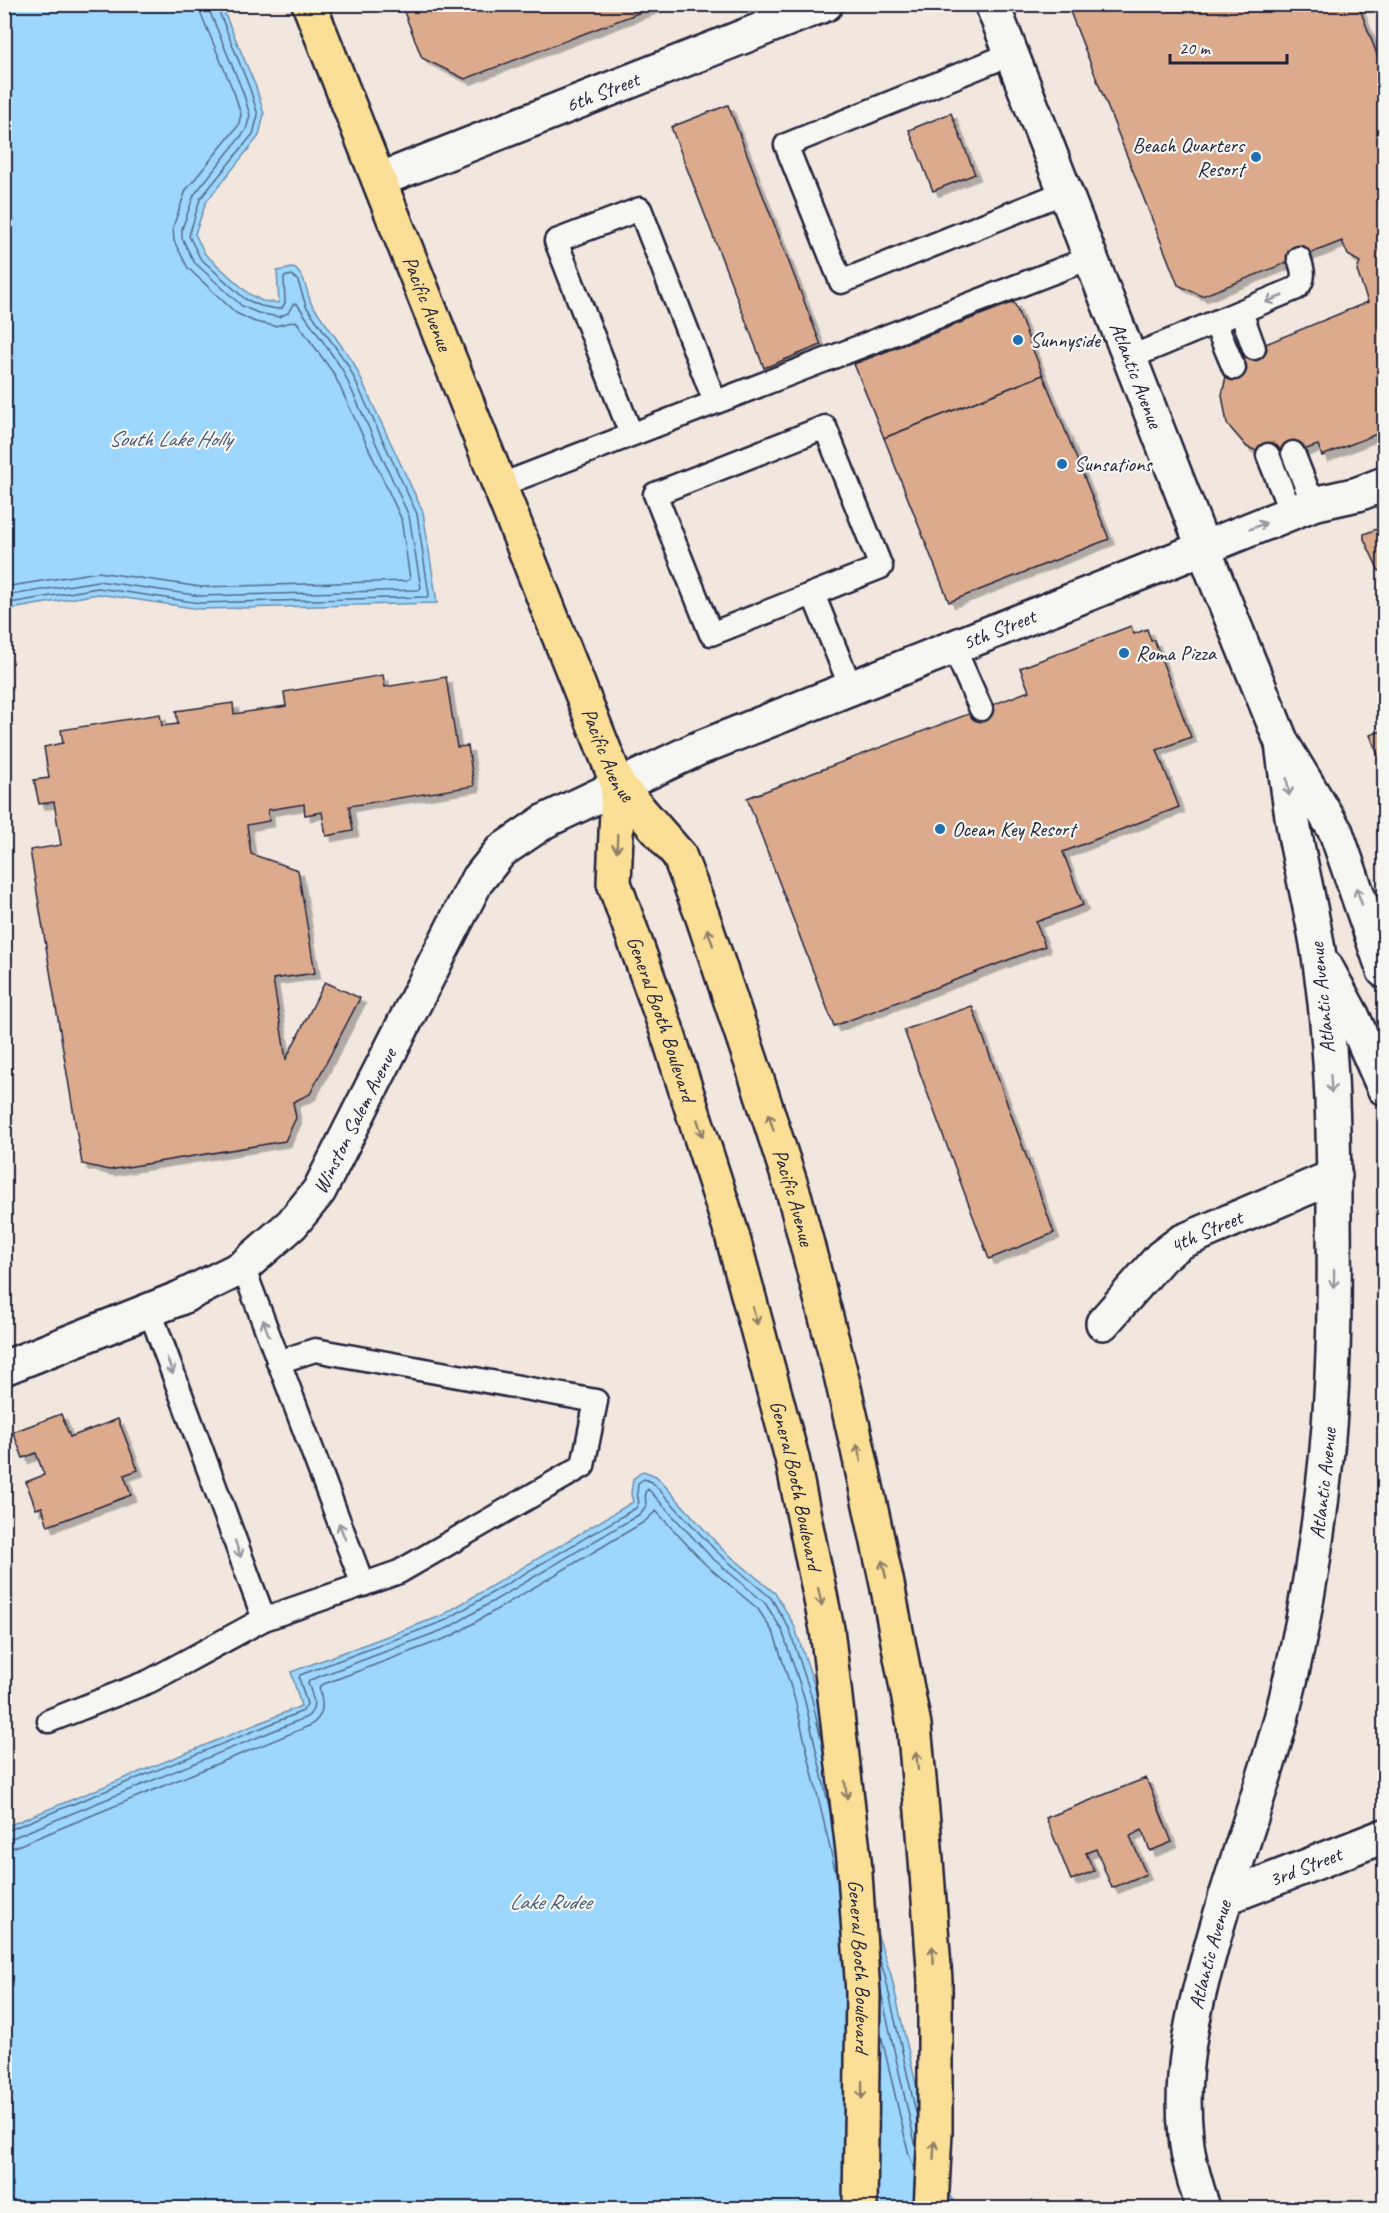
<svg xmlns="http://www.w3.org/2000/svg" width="1389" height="2213" viewBox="0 0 1389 2213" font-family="Caveat,sans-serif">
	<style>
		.water { fill: #9dd7fd; stroke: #6c8faf; stroke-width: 1.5 }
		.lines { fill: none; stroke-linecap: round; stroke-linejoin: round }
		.shore { stroke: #536a89; stroke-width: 1.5 }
		.building { fill: #dcab8e; stroke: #22223b; stroke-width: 1.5; filter: url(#shadow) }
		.lane-casing { stroke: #22223b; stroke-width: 27 }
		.street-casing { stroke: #22223b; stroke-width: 38 }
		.secondary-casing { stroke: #22223b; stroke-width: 38 }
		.highway-casing { stroke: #22223b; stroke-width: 38 }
		.lane { stroke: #f6f6f2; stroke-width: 22 }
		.street { stroke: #f6f6f2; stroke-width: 33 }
		.secondary { stroke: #f6f6f2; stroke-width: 33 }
		.highway { stroke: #fbdf96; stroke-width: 33 }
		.oneway { stroke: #9797a0 }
		.oneway2 { stroke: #8e8068 }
		.poi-dot { fill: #1f6fb2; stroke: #f6f6f2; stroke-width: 2 }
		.labels { text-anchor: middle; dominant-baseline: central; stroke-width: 4.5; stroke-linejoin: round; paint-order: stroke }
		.street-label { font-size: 21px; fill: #22223b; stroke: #f6f6f2 }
		.poi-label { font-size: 21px; fill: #22223b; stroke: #f6f6f2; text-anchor: start }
		.water-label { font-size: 22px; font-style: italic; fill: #475875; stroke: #f6f6f2 }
	</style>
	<defs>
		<filter id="shadow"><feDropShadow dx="5.5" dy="5.5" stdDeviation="0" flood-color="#0004"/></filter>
	</defs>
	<rect width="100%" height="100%" fill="#f1e7de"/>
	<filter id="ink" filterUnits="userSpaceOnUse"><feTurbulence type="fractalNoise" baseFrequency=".0167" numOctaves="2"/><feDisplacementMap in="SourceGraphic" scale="12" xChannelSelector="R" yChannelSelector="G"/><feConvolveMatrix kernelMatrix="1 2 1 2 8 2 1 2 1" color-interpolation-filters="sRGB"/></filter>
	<g filter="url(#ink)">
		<!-- water -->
		<g class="water">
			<path d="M5,4L221,5L256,87L264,114L259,136L206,202L195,234L205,254L249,294L262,301L279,303L277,271L292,268L296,269L303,278L311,303L353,362L423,512L437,603L200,609L98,594L5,610Z"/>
			<path d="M643,1471L656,1476L721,1548L776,1594L794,1625L817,1693L861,1885L891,1975L931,2150L948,2192L959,2208H5V1827L301,1706L291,1672L441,1616L633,1502L631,1494L633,1479Z"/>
		</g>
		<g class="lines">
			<!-- shore -->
			<g class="shore">
				<path d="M4,587L98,572L201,587L407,581L410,579L401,518L334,374L296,321L275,326L255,322L236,313L188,268L174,241L173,227L186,190L238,126L241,115L235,95L201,14L199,4"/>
				<path d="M4,596L98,581L201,596L418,590L421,588L409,516L342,369L297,304H293L288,313L279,317L258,313L242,306L194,262L182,238V229L194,195L246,130L250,115L243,92L210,12L208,4"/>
				<path d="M4,604L98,588L200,603L427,597L429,595L417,514L348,365L306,306L298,281L292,275L284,277L285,303L282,308L277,309L261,306L245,299L200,258L189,236L200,199L253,134L258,115L250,89L216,4"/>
				<path d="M4,1832L303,1711L307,1704L299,1678L300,1675L444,1621L636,1508L639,1502L637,1494L638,1483L644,1479L652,1482L717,1552L771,1598L789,1628L811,1695L822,1744"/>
				<path d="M4,1839L12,1838L307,1717C319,1707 312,1696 308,1683L310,1680L448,1628L640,1514L646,1506L645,1492L648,1489L711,1557L765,1603L782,1630L804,1697L830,1811"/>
				<path d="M4,1848L15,1847L309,1726C325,1717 324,1704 319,1688L321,1685L452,1636L644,1522L656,1511L705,1564L758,1609L774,1634L795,1700L838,1882"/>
				<path d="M879,1957L885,1976L917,2117"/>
				<path d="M881,1992L916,2147"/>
				<path d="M880,2030L909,2155L915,2171"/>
			</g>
		</g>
		<!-- building -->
		<g class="building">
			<path d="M401,4H662L465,79L422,58Z"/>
			<path d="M1067,4H1358L1384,73V431L1322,456L1318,445L1286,456L1265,454L1247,447L1227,424L1222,395L1226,376L1251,350L1368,302L1357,271L1360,262L1348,255L1342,241L1202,296L1178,285Z"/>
			<path d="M728,105L821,345L764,368L671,127Z"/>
			<path d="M951,113L975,174L933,191L909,130Z"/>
			<path d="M1014,302L1043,375L884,438L854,364Z"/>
			<path d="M1043,375L1109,539L949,602L884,438Z"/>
			<path d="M1384,526V569L1379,571L1364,539V534Z"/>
			<path d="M1131,626L1134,634L1147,629L1151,641L1154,640L1191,737L1157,750L1179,807L1063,852L1083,905L1036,922L1045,946L834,1026L747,798L1029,691L1020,668Z"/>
			<path d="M383,675L385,687L446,677L457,747L468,746L474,786L349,806L353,831L326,836L322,812L305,815L304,804L268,810L269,821L247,825L251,854L298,870L315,973L273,979L286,1059L325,982L360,998L310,1094L293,1102L296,1118L285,1141L109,1170L82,1164L30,850L61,845L54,802L39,804L34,780L49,778L44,747L63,743L61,730L160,714L162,726L178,724L176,711L233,703L234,714L286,706L284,692Z"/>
			<path d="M1384,730V771L1370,735Z"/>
			<path d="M972,1006L1054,1233L989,1259L904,1030Z"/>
			<path d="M61,1414L70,1437L118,1419L138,1470L124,1475L131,1495L48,1526L42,1507L36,1509L26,1482L44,1475L36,1453L23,1458L13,1432Z"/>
			<path d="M1146,1778L1172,1842L1150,1851L1142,1830L1130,1836L1146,1874L1112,1888L1096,1849L1086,1853L1094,1871L1071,1880L1046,1818Z"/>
		</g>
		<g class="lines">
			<!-- lane casing -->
			<g class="lane-casing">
				<g id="lane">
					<path d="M1011,54L786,145L841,282L1065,192"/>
					<path d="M1241,312L1254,348"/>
					<path d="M1215,323L1234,368"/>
					<path d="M1129,358L1297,288C1306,278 1303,270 1299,258"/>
					<path d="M825,427L881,567L711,634L655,494Z"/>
					<path d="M631,434L556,241L640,209L715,402"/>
					<path d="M1293,453L1313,504"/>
					<path d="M1268,455L1291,513"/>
					<path d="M501,485L1090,258"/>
					<path d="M813,594L851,688"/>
					<path d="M954,648L981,709"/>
					<path d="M243,1267L363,1585"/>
					<path d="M150,1311L264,1619"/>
					<path d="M49,1721L150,1681L264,1619L399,1572L583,1466L596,1401L315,1350L278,1362"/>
				</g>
			</g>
			<!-- street casing -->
			<g class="street-casing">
				<g id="street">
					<path id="s1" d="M379,180L826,4"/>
					<path d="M1204,548L1313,504L1358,494L1384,484"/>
					<path id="s2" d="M1103,1323L1161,1257L1181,1242L1335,1176"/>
					<path id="s3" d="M1225,1898L1384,1836"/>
				</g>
			</g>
			<!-- secondary casing -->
			<g class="secondary-casing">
				<g id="secondary">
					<path id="s4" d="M992,4L1216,580L1282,743"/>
					<path d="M1326,967L1352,1015L1384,1088"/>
					<path id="s5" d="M4,1368L180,1298L243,1267L292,1224L319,1191L476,882L501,851L545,821L697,749L1204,548"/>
					<path id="s6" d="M1203,2208C1196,2185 1188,2161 1186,2136C1179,2076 1192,2016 1208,1959C1229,1879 1258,1802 1280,1723C1300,1645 1314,1567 1323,1487C1334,1398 1335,1308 1334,1218C1334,1129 1332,1038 1318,950C1312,913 1303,876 1296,840C1290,808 1286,775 1282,743L1336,832L1384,971"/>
				</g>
			</g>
			<!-- highway casing -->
			<g class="highway-casing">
				<g id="highway">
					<path id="s7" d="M309,4L618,785L679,855L702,915L751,1061L795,1198L841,1375L857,1445L887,1584L914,1725L924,1833L935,1981V2133L931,2208"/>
					<path id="s8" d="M618,785L614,883L666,1028L731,1231L792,1458L827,1629L854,1859L863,1993L860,2208"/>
				</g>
			</g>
			<!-- lane -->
			<use href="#lane" class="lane"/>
			<!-- street -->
			<use href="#street" class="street"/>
			<!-- secondary -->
			<use href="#secondary" class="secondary"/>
			<!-- highway -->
			<use href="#highway" class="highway"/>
		</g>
		<!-- one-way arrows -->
		<defs><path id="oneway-shaft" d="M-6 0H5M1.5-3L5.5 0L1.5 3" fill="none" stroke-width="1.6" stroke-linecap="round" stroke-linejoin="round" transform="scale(1.5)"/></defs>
		<g class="oneway">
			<use href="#oneway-shaft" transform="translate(1274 299) rotate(158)"/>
			<use href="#oneway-shaft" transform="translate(1258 526) rotate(-22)"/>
			<use href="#oneway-shaft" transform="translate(1288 787) rotate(82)"/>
			<use href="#oneway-shaft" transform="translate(1359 896) rotate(-109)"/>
			<use href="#oneway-shaft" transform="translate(1331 1084) rotate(87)"/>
			<use href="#oneway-shaft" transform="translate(1334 1279) rotate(91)"/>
			<use href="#oneway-shaft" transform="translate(266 1328) rotate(-110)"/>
			<use href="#oneway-shaft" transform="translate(170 1366) rotate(70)"/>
			<use href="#oneway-shaft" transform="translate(342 1531) rotate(-111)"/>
			<use href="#oneway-shaft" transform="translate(238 1549) rotate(70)"/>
		</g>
		<g class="oneway2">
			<use href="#oneway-shaft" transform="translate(617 843) rotate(92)"/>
			<use href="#oneway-shaft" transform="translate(710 937) rotate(-109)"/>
			<use href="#oneway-shaft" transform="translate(771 1122) rotate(-107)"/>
			<use href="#oneway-shaft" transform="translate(700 1128) rotate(72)"/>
			<use href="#oneway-shaft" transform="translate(755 1316) rotate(75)"/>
			<use href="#oneway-shaft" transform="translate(859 1453) rotate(-102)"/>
			<use href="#oneway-shaft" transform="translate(884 1569) rotate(-102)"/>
			<use href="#oneway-shaft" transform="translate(820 1597) rotate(78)"/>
			<use href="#oneway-shaft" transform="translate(917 1761) rotate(-96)"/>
			<use href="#oneway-shaft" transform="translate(846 1790) rotate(83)"/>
			<use href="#oneway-shaft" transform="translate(933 1955) rotate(-94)"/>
			<use href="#oneway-shaft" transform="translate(862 2090) rotate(91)"/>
			<use href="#oneway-shaft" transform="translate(934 2150) rotate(-87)"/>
		</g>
	</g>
	<!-- markers -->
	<g class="poi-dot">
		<circle cx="1256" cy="157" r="6"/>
		<circle cx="1018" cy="340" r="6"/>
		<circle cx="1062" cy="464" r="6"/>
		<circle cx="1124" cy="653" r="6"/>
		<circle cx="940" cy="829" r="6"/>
	</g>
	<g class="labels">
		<!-- street labels -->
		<g class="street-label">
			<text stroke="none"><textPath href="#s1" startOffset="240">6th Street</textPath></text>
			<text stroke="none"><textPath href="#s7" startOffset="322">Pacific Avenue</textPath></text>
			<text stroke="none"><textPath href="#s4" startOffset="398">Atlantic Avenue</textPath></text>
			<text stroke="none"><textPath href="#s5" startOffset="1300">5th Street</textPath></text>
			<text stroke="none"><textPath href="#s7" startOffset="808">Pacific Avenue</textPath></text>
			<text transform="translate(1322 998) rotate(-96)">Atlantic Avenue</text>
			<text stroke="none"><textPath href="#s8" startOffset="242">General Booth Boulevard</textPath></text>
			<text stroke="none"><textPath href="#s5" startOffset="446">Winston Salem Avenue</textPath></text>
			<text stroke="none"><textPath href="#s7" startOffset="1294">Pacific Avenue</textPath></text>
			<text stroke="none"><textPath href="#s2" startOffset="140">4th Street</textPath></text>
			<text stroke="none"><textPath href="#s6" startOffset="744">Atlantic Avenue</textPath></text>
			<text stroke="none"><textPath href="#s8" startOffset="728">General Booth Boulevard</textPath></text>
			<text stroke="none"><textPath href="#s3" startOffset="86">3rd Street</textPath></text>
			<text stroke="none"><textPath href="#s6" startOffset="258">Atlantic Avenue</textPath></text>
			<text stroke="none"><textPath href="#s8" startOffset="1214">General Booth Boulevard</textPath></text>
		</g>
		<!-- poi labels -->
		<g class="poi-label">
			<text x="1244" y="145" text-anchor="end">Beach Quarters<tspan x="1244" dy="24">Resort</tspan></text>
			<text x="1030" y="340">Sunnyside</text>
			<text x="1074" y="464">Sunsations</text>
			<text x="1136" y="653">Roma Pizza</text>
			<text x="952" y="829">Ocean Key Resort</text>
		</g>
		<!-- water labels -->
		<g class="water-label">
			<text x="170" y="439">South Lake Holly</text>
			<text x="550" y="1902">Lake Rudee</text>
		</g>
	</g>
	<!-- margin -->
	<rect width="1389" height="2213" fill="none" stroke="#f6f6f2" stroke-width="24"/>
	<rect x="12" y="12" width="1365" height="2189" fill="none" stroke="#22223b" stroke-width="2" filter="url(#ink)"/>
	<!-- scale -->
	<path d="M1170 54v9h117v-9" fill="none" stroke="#22223b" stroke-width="3"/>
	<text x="1179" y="54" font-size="18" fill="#22223b" stroke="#f6f6f2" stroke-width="4.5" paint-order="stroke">20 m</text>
</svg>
